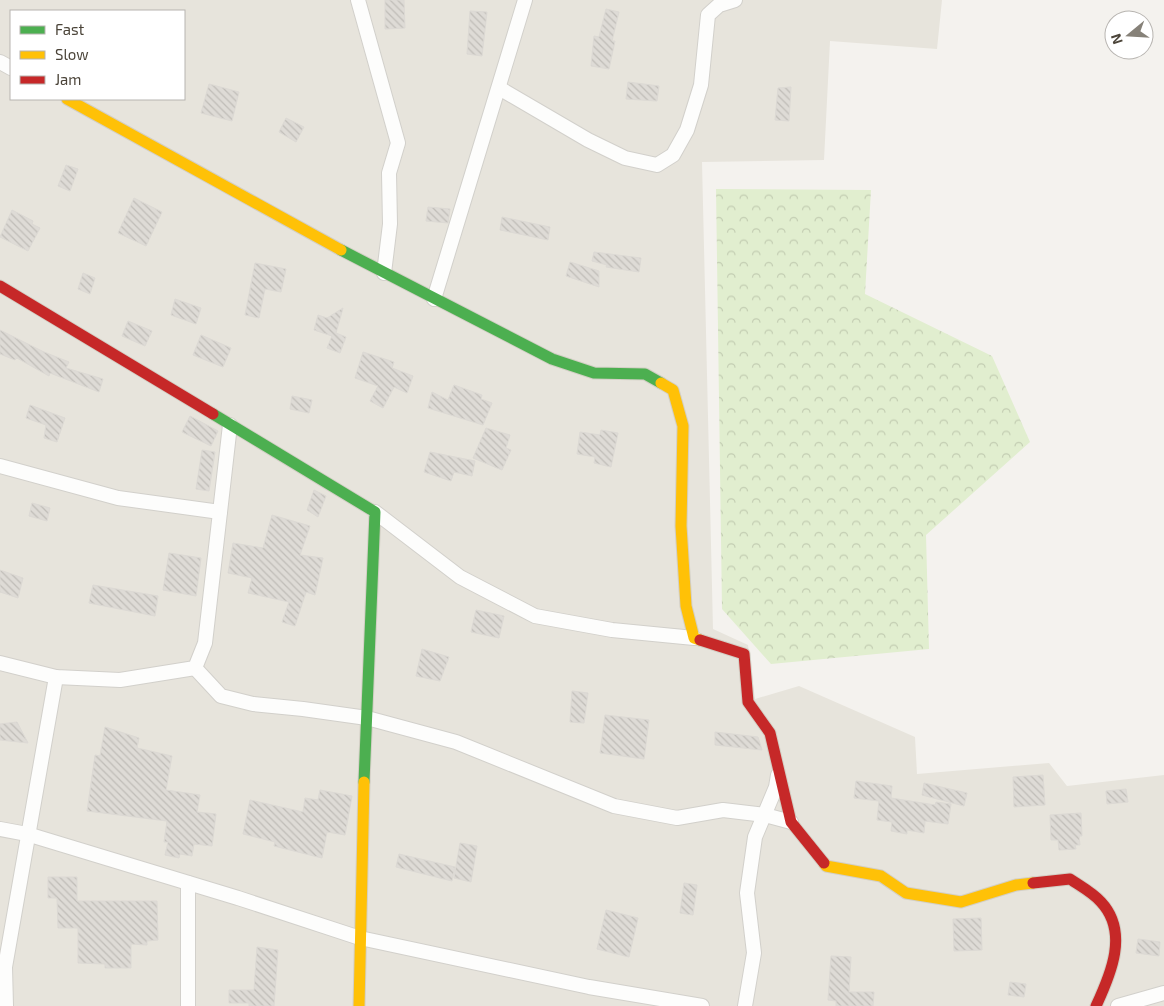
<svg xmlns="http://www.w3.org/2000/svg" width="1164" height="1006" viewBox="0 0 1164 1006" font-family="'Exo 2',sans-serif">
	<style>
		.residential { fill: #e7e4dc; fill-rule: evenodd }
		.forest { fill: url(#forest-crowns) }
		.building { fill: url(#building-back-hatch); stroke: #dcd9d4 }
		.lines { fill: none; stroke-linecap: round; stroke-linejoin: round }
		.street-casing { stroke: #d2d0cb; stroke-width: 16 }
		.fast-casing { stroke: #d3cfc5; stroke-width: 13 }
		.slow-casing { stroke: #d3cfc5; stroke-width: 13 }
		.jam-casing { stroke: #d3cfc5; stroke-width: 13 }
		.street { stroke: #fdfdfc; stroke-width: 14 }
		.fast { stroke: #4caf50; stroke-width: 11 }
		.slow { stroke: #ffc107; stroke-width: 11 }
		.jam { stroke: #c62828; stroke-width: 11 }
	</style>
	<defs>
		<pattern id="forest-crowns" width="20" height="18" patternUnits="userSpaceOnUse" patternTransform="scale(1.25)"><rect width="20" height="18" fill="#e1eecf"/><path d="M2 6a3 3 0 1 1 6 0M12 15a3 3 0 1 1 6 0" fill="none" stroke="#c3cdb2"/></pattern>
		<pattern id="building-back-hatch" width="6" height="6" patternUnits="userSpaceOnUse" patternTransform="scale(1.25)"><rect width="6" height="6" fill="#dedbd6"/><path d="M-1 5l2 2M0 0l6 6M5-1l2 2" fill="none" stroke="#c0bdb8"/></pattern>
	</defs>
	<rect width="100%" height="100%" fill="#f4f2ee"/>
	<!-- residential -->
	<path class="residential" d="M0,0H942L937,49L830,41L824,160L702,162L713,629L748,645L755,699L799,686L915,737L917,774L1049,763L1067,786L1164,775V1006H0ZM11,11H184V99H11Z"/>
	<!-- forest -->
	<path class="forest" d="M716,189L871,190L865,294L992,356L1030,442L926,535L929,649L771,664L722,609Z"/>
	<!-- building -->
	<g class="building">
		<path d="M385,0H404L405,28L385,29Z"/>
		<path d="M606,9L619,12L612,41H615L609,69L591,66L594,36L599,37Z"/>
		<path d="M470,11L487,12L482,56L467,54Z"/>
		<path d="M628,82L659,86L657,101L626,99Z"/>
		<path d="M209,84L239,92L232,121L201,113Z"/>
		<path d="M791,87L789,121L775,120L778,88Z"/>
		<path d="M286,118L304,127L296,142L279,132Z"/>
		<path d="M66,165L78,169L70,191L58,186Z"/>
		<path d="M134,198L162,212L146,246L118,233Z"/>
		<path d="M428,207L450,209L448,223L426,221Z"/>
		<path d="M12,210L33,221L32,224L40,228L28,251L0,237Z"/>
		<path d="M502,217L550,227L548,240L500,230Z"/>
		<path d="M594,252L641,258L639,272L606,267L607,265L592,261Z"/>
		<path d="M570,262L599,271V287L566,276Z"/>
		<path d="M255,263L286,269L281,292L265,289L259,318L245,315Z"/>
		<path d="M83,273L95,278L90,294L78,289Z"/>
		<path d="M175,299L201,308L196,324L171,315Z"/>
		<path d="M343,308L336,333L346,337L340,353L327,348L332,336L314,330L318,315L327,318Z"/>
		<path d="M128,321L152,331L145,346L122,336Z"/>
		<path d="M0,330L44,352L69,362L66,368L103,379L99,392L50,373L49,376L17,358L15,360L0,354Z"/>
		<path d="M201,335L231,348L223,367L193,355Z"/>
		<path d="M363,352L394,362L392,368L413,376L407,393L394,387L383,408L370,401L378,386L355,378Z"/>
		<path d="M454,385L482,395L481,399L492,403L483,425L428,408L432,392L448,400Z"/>
		<path d="M292,396L312,400L309,413L290,409Z"/>
		<path d="M30,405L65,418L57,442L44,438L46,425L26,418Z"/>
		<path d="M190,416L218,431L211,446L182,432Z"/>
		<path d="M486,428L510,435L506,448L511,450L502,470L473,458Z"/>
		<path d="M601,430L618,433L611,467L594,463L595,457L577,454L580,432L600,435Z"/>
		<path d="M202,450L215,452L209,491L196,489Z"/>
		<path d="M430,452L475,461L472,476L454,472L451,481L424,472Z"/>
		<path d="M314,490L326,496L318,517L307,510Z"/>
		<path d="M32,503L50,508L47,521L29,516Z"/>
		<path d="M272,515L310,526L300,555L323,558L315,595L306,592L295,626L282,622L289,602L248,593L252,578L228,573L233,543L263,548Z"/>
		<path d="M169,553L201,558L196,596L163,590Z"/>
		<path d="M0,570L23,578L18,598L0,592Z"/>
		<path d="M93,585L158,596L155,616L89,603Z"/>
		<path d="M476,610L504,616L499,638L471,632Z"/>
		<path d="M422,649L449,657L440,681L416,676Z"/>
		<path d="M572,691L588,693L584,723L570,722Z"/>
		<path d="M605,715L649,720L644,759L600,753Z"/>
		<path d="M17,722L28,743L0,740V724Z"/>
		<path d="M105,727L139,738L137,748L172,756L166,790L200,795L197,812L216,814L212,846L194,844L192,856L180,854L179,858L165,855L168,842H164L167,821L87,811L95,755L100,756Z"/>
		<path d="M715,732L758,737L762,750L715,745Z"/>
		<path d="M1043,775L1045,805L1014,807L1013,777Z"/>
		<path d="M856,781L892,786L891,798L935,805L936,802L951,804L948,824L925,821L924,833L907,830V834L891,831L892,822L877,820L879,801L854,798Z"/>
		<path d="M924,783L967,793L964,806L922,795Z"/>
		<path d="M1126,789L1128,802L1107,804L1106,791Z"/>
		<path d="M320,790L352,796L345,835L327,832L322,858L274,846L275,842L243,834L250,800L303,812L305,798L318,800Z"/>
		<path d="M1081,813L1082,836H1079L1080,845H1075L1076,849L1059,850L1058,840H1051L1050,815Z"/>
		<path d="M460,843L477,846L471,882L454,878Z"/>
		<path d="M399,854L455,867L452,881L396,867Z"/>
		<path d="M48,877H77V901H157L158,940L147,941V945L131,944V968H105V964L78,963V928H58L57,898H48Z"/>
		<path d="M684,883L697,885L693,915L680,913Z"/>
		<path d="M606,910L638,918L629,957L597,949Z"/>
		<path d="M981,918L982,950L954,951L953,919Z"/>
		<path d="M1138,939L1160,942L1159,956L1136,953Z"/>
		<path d="M257,947L278,950L274,1006H249V1003H229V990H254Z"/>
		<path d="M831,956L851,957L849,992H874L873,1006H836V1001L828,1000Z"/>
		<path d="M1010,982L1026,984L1024,997L1008,995Z"/>
	</g>
	<g class="lines">
		<!-- street casing -->
		<g class="street-casing">
			<g id="street">
				<path d="M358,0L398,143L389,173L390,224L384,273"/>
				<path d="M0,62L11,68"/>
				<path d="M499,88L588,140L625,158L657,165L673,155L687,130L701,85L708,15L719,5L735,0"/>
				<path d="M434,299L525,0"/>
				<path d="M0,466L118,498L220,512"/>
				<path d="M375,512L460,577L535,616L612,630L694,638"/>
				<path d="M0,663L56,677L120,680L195,668L205,643L230,425"/>
				<path d="M195,668L221,696L253,704L303,709L367,718L456,742L614,806L677,818L723,810L765,815L791,822"/>
				<path d="M0,829L27,834L238,898L360,938L589,987L702,1006"/>
				<path d="M6,1006L5,967L56,677"/>
				<path d="M188,1006V883"/>
				<path d="M745,1006L754,953L747,893L755,837L776,787L778,775"/>
				<path d="M1118,1006L1164,993"/>
			</g>
		</g>
		<!-- fast casing -->
		<g class="fast-casing">
			<g id="fast">
				<path d="M341,250L552,359L594,373L645,374L661,383"/>
				<path d="M213,414L375,512L364,782"/>
			</g>
		</g>
		<!-- slow casing -->
		<g class="slow-casing">
			<g id="slow">
				<path d="M67,99L341,250"/>
				<path d="M661,383L673,390L683,426L681,526L686,606L694,638L700,640"/>
				<path d="M824,863L826,866L881,876L906,893L961,902L1016,885L1033,883"/>
				<path d="M359,1006L364,782"/>
			</g>
		</g>
		<!-- jam casing -->
		<g class="jam-casing">
			<g id="jam">
				<path d="M0,286L213,414"/>
				<path d="M700,640L744,654L748,702L770,733L791,822L824,863"/>
				<path d="M1033,883L1070,879C1080,886 1092,892 1101,902C1129,932 1111,974 1096,1006"/>
			</g>
		</g>
		<!-- street -->
		<use href="#street" class="street"/>
		<!-- fast -->
		<use href="#fast" class="fast"/>
		<!-- slow -->
		<use href="#slow" class="slow"/>
		<!-- jam -->
		<use href="#jam" class="jam"/>
	</g>
	<!-- legend -->
	<rect x="10" y="10" width="175" height="90" fill="#ffffff" stroke="#b7b4b0"/>
	<rect x="20" y="26" width="25" height="8" fill="#4caf50" stroke="#b7b4b0"/>
	<text x="55" y="35" font-size="15" fill="#4b4439">Fast</text>
	<rect x="20" y="51" width="25" height="8" fill="#ffc107" stroke="#b7b4b0"/>
	<text x="55" y="60" font-size="15" fill="#4b4439">Slow</text>
	<rect x="20" y="76" width="25" height="8" fill="#c62828" stroke="#b7b4b0"/>
	<text x="55" y="85" font-size="15" fill="#4b4439">Jam</text>
	<!-- north arrow -->
	<g transform="translate(1129 35) rotate(252)"><circle r="24" fill="#ffffff" stroke="#b7b4b0"/>
	<path d="M0-4L9 19L0 12L-9 19Z" fill="#868178"/>
	<text y="-8" font-size="14" font-weight="bold" text-anchor="middle" fill="#4b4439">N</text>
	</g>
</svg>
